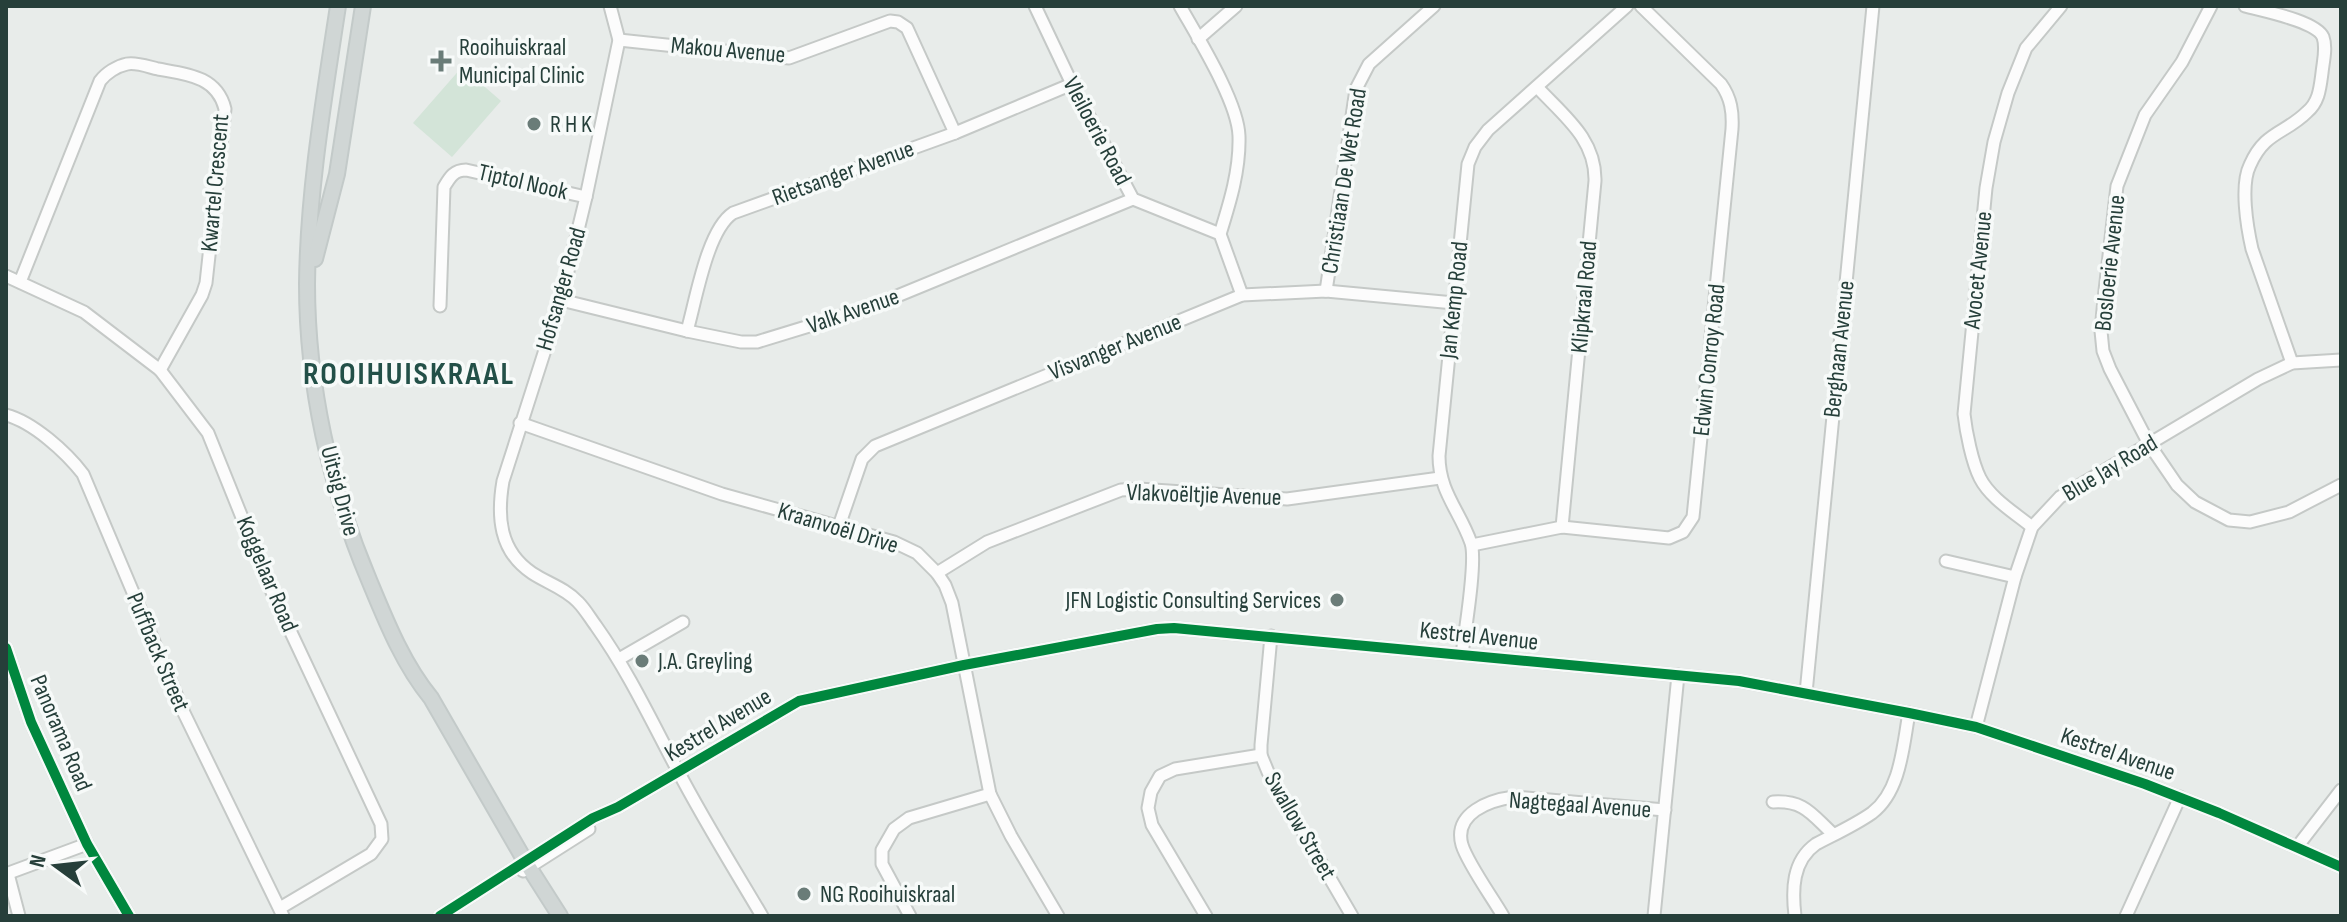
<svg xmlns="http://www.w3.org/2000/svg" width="2347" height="922" viewBox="0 0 2347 922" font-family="'Sofia Sans Condensed',sans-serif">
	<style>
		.garden { fill: #d3e4d8 }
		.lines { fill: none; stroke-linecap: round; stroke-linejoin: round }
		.minor-casing { stroke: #c5c9c7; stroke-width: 15 }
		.major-casing { stroke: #c3cac9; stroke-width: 18 }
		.minor { stroke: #fcfcfc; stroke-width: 11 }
		.major { stroke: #d0d6d5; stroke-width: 14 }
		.cycleway-casing { stroke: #f7faf9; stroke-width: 15 }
		.cycleway { stroke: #00873e; stroke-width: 10 }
		.poi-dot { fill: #6a7c78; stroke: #f7faf9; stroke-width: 3 }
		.labels { text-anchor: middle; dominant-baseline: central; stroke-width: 7; stroke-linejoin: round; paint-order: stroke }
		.poi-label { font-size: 24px; fill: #263f3a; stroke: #f7faf9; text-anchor: start }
		.street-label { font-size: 24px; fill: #263f3a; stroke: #f7faf9 }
		.district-label { font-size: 32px; font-weight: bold; letter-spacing: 2px; fill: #235048; stroke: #f7faf9 }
	</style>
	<rect width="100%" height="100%" fill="#e8ecea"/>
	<!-- garden -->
	<path class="garden" d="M462,67L501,101L452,157L413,123Z"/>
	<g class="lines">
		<!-- minor casing -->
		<g class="minor-casing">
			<g id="minor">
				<path d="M610,6L619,40L586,197L561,300L503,481C497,516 499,551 532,573C547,583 565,588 578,602C585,609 590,618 596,626C628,671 651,720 677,769C703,819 733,867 762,916"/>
				<path d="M1035,6L1072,84L1133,199L1220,234L1242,295"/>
				<path d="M1180,6C1198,38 1238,102 1239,136C1240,170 1230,202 1220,234"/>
				<path d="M2211,6L2182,62L2145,115L2117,186L2104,299L2101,331L2103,351L2110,369L2149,444L2177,485L2195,502L2229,520L2250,522L2289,512L2341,485"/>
				<path d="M2245,6C2263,11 2316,21 2323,37C2327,48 2323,62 2322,73C2320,88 2319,102 2307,112C2285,134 2265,131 2250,165C2240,185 2247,227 2252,249L2292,363"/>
				<path d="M1198,39L1236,6"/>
				<path d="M619,40L789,58L890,21L898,22L907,28L955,133"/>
				<path d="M1537,87C1564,116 1596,139 1595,181L1562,527"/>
				<path d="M6,276L84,312L160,370L208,433L272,592L381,824L382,839L371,854L280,908"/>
				<path d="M20,282L100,81C106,73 117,66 127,64C136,62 149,67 158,69C186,74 217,76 225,109L206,283L202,295L160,370"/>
				<path d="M1326,291L1356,89L1369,64L1434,6"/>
				<path d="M561,300L687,331L741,342H757L868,308L1133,199"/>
				<path d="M440,306L444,187C450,177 454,170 466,170L586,197"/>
				<path d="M687,331C696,300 707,230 733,213L955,133L1072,84"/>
				<path d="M6,415C33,422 66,452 83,474L184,713L283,916"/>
				<path d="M520,423L722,494L894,542L917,553L937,573L945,585L952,603L990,794L1011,836L1058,916"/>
				<path d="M839,526L862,459L875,446L1242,295L1326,291L1454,303"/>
				<path d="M2032,527C2015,513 1990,498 1980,478C1972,462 1966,432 1964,414L1986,188L1994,142L2008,93L2026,48L2061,6"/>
				<path d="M1472,545L1562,527L1669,538L1683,532L1693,517L1732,129C1733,112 1731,98 1721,84L1641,6"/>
				<path d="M1946,561L2015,577"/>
				<path d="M937,573L987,542L1121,490L1139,489L1287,499L1440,478"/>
				<path d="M1271,636L1261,745V755L1268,772L1352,916"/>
				<path d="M6,648L31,722L87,844L129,916"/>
				<path d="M1462,654C1465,631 1477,561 1471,543C1460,511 1439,492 1439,456L1468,164L1475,147L1488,130L1627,6"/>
				<path d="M619,659L683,622"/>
				<path d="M1806,693L1873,6"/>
				<path d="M1976,727L2015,577L2032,527L2060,497L2258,379L2292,363L2341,360"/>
				<path d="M1773,802C1805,800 1812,815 1833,834"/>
				<path d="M2297,847L2341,790"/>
				<path d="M523,871L589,829"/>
				<path d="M6,874L87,844"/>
				<path d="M8,874L19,916"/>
				<path d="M440,916L593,818L618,807L799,701L964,665L1157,629L1174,628L1739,681L1909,713L1976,727L2145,784L2219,813L2341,867"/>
				<path d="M910,916L882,864V850L894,829L909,818L990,794"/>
				<path d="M1206,916L1152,825L1148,808L1151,792L1160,776L1175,769L1261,755"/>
				<path d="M1503,916C1492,897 1468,864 1462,845C1453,813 1490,800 1514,797L1665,810"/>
				<path d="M1654,916L1678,675"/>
				<path d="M1795,916C1792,890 1792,861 1816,844C1835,834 1855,825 1872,813C1901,791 1903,745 1909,713"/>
				<path d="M2126,916L2180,797"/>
			</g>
		</g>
		<!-- major casing -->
		<g class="major-casing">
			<g id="major">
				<path d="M338,6C324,98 308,191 307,284C307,385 330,488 369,580C386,621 403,664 431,698L525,861L560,916"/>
				<path d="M315,259L337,174L363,6"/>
			</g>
		</g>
		<!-- minor -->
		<use href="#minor" class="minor"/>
		<!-- major -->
		<use href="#major" class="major"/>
		<!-- cycleway casing -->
		<g class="cycleway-casing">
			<g id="cycleway">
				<path d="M6,648L31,722L87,844L129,916"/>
				<path d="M440,916L593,818L618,807L799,701L964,665L1157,629L1174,628L1739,681L1909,713L1976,727L2145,784L2219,813L2341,867"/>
			</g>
		</g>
		<!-- cycleway -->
		<use href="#cycleway" class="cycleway"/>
	</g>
	<!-- markers -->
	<g class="poi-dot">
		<path d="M437 49h8v8h8v8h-8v8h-8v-8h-8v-8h8z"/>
		<circle cx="534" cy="124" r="8"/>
		<circle cx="1337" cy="600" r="8"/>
		<circle cx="642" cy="661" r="8"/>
		<circle cx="804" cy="894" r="8"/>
	</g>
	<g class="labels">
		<!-- poi labels -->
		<g class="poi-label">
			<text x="459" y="47">Rooihuiskraal<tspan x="459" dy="28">Municipal Clinic</tspan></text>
			<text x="550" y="124">R H K</text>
			<text x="1321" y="600" text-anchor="end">JFN Logistic Consulting Services</text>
			<text x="658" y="661">J.A. Greyling</text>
			<text x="820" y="894">NG Rooihuiskraal</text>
		</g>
		<!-- street labels -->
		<g class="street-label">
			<text transform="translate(728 50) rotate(5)">Makou Avenue</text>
			<text transform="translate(1097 131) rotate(62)">Vleiloerie Road</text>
			<text transform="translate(843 173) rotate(-20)">Rietsanger Avenue</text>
			<text transform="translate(1344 181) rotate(-81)">Christiaan De Wet Road</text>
			<text transform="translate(523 182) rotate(13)">Tiptol Nook</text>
			<text transform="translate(215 183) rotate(-85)">Kwartel Crescent</text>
			<text transform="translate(2110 263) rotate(-84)">Bosloerie Avenue</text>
			<text transform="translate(1978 270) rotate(-84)">Avocet Avenue</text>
			<text transform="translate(561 289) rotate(-74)">Hofsanger Road</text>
			<text transform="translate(1584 297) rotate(-85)">Klipkraal Road</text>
			<text transform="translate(1454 300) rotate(-84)">Jan Kemp Road</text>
			<text transform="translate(853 311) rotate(-19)">Valk Avenue</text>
			<text transform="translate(1115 347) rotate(-22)">Visvanger Avenue</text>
			<text transform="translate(1839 349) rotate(-84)">Berghaan Avenue</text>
			<text transform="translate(1709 360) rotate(-84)">Edwin Conroy Road</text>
			<text transform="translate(2110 468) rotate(-31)">Blue Jay Road</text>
			<text transform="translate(340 491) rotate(75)">Uitsig Drive</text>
			<text transform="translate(1204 495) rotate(2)">Vlakvoëltjie Avenue</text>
			<text transform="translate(838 528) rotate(17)">Kraanvoël Drive</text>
			<text transform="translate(267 574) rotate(67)">Koggelaar Road</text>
			<text transform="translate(1479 636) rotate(6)">Kestrel Avenue</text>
			<text transform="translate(158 652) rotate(67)">Puffback Street</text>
			<text transform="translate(718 725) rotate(-31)">Kestrel Avenue</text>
			<text transform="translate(61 733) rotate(67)">Panorama Road</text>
			<text transform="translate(2118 754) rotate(19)">Kestrel Avenue</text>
			<text transform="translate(1580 805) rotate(4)">Nagtegaal Avenue</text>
			<text transform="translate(1300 826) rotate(60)">Swallow Street</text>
		</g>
		<!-- district labels -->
		<g class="district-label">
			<text x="409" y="374">ROOIHUISKRAAL</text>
		</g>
	</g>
	<!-- border -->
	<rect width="2347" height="922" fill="none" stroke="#263f3a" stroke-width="16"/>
	<!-- north arrow -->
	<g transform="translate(56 866) rotate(285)" stroke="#f7faf9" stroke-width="6" paint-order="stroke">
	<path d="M0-6L14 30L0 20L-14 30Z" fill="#263f3a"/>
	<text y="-12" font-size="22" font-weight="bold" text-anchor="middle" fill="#263f3a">N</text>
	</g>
</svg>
